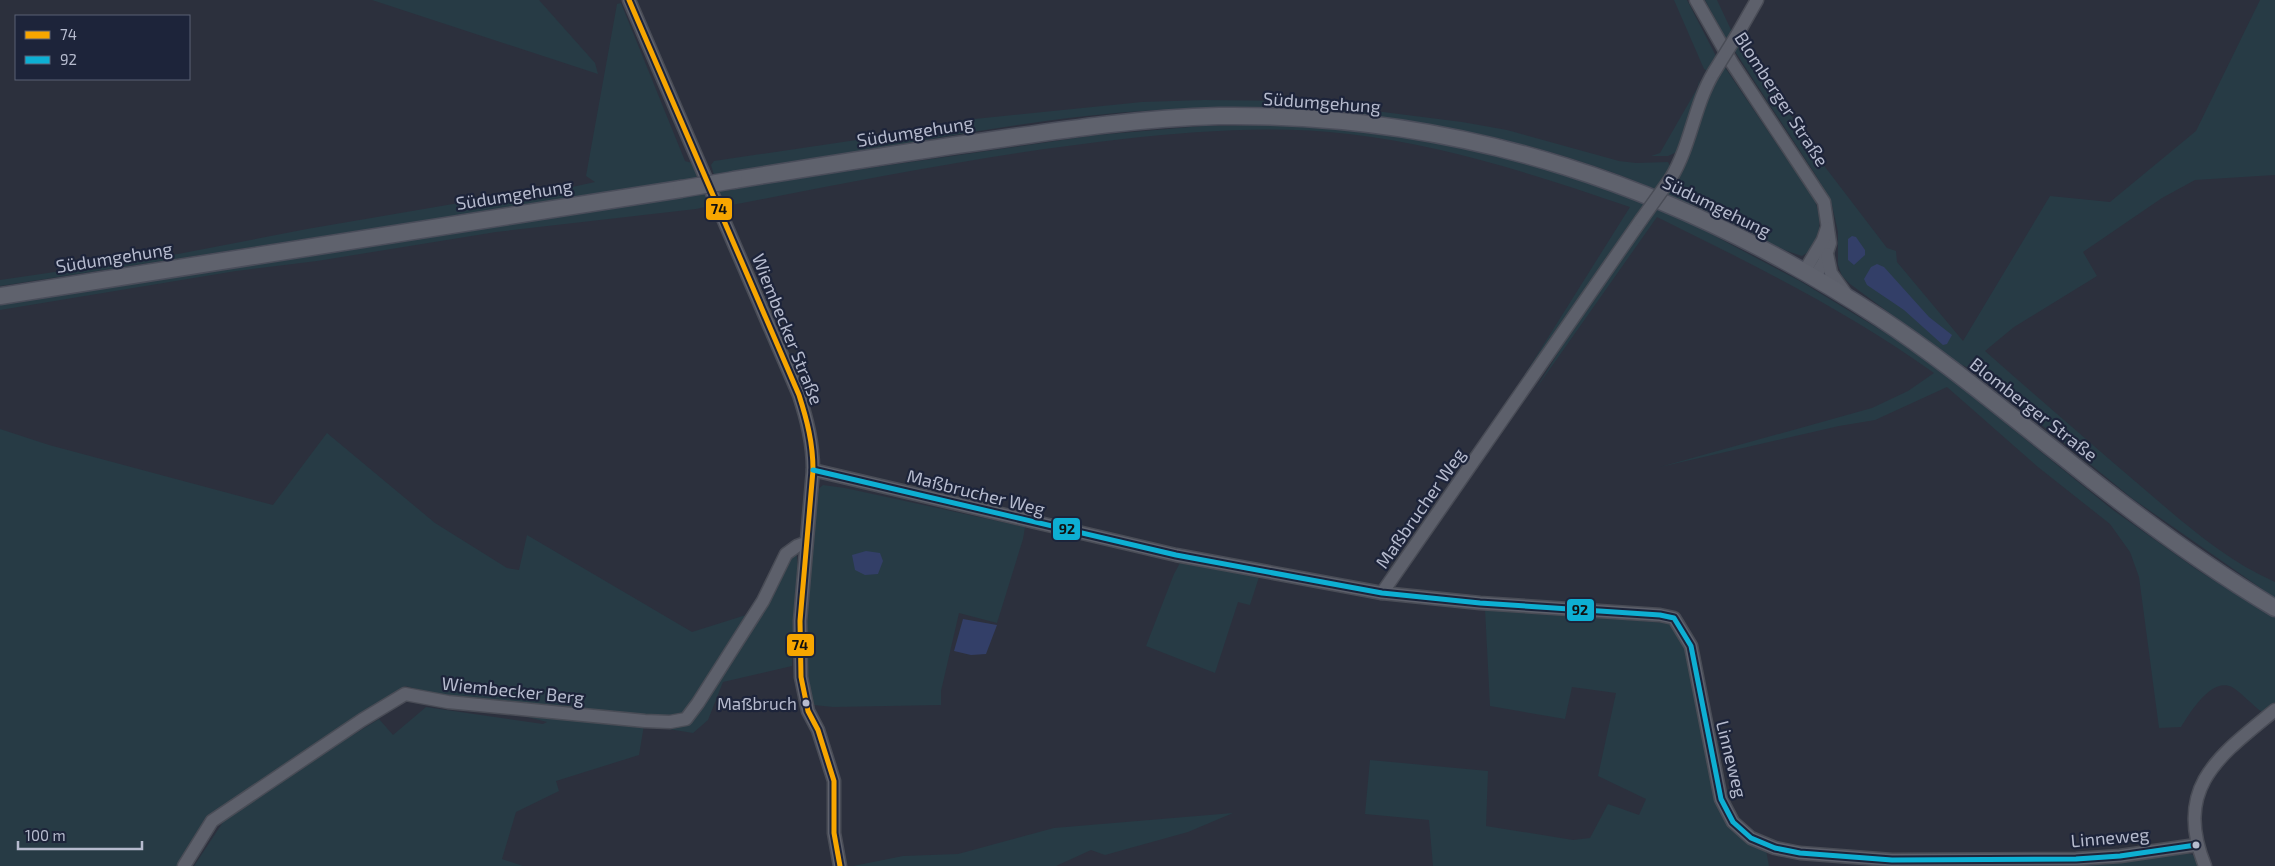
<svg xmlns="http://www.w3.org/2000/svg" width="2275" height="866" viewBox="0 0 2275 866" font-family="'Exo 2',sans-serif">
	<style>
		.green { fill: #273b45 }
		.water { fill: #333f68 }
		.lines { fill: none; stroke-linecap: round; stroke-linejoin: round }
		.minor-casing { stroke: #494c56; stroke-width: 15 }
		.major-casing { stroke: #4a4d5a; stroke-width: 19 }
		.minor { stroke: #5d606b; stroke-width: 12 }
		.major { stroke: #5f626d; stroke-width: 16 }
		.minor-bridge-casing { stroke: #494c56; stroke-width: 15; stroke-linecap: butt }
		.major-bridge-casing { stroke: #4a4d5a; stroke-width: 19; stroke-linecap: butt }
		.minor-bridge { stroke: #5d606b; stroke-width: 12 }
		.major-bridge { stroke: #5f626d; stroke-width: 16 }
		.bus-1-casing { stroke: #1d243a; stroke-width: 9 }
		.bus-2-casing { stroke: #1d243a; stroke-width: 9 }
		.bus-1 { stroke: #f7a600; stroke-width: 5 }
		.bus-2 { stroke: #0dafd3; stroke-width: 5 }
		.bus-dot { fill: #b6bbce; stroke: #1d243a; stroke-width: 2 }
		.labels { text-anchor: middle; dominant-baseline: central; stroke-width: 4.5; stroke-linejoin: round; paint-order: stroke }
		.bus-label { font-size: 17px; fill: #b6bbce; stroke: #1d243a; text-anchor: end }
		.street-label { font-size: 18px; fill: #b6bbce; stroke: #1d243a }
		.line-badge { stroke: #1d243a; stroke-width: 2 }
		.pale-badge-label { font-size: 14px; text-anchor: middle; font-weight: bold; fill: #111 }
	</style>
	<rect width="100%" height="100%" fill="#2c303d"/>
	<!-- green -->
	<g class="green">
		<path d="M372,0H539L595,63L598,74Z"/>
		<path d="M1674,0H1687L1717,58L1708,71L1704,69Z"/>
		<path d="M1705,0H1717L1732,32L1727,41Z"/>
		<path d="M2260,0H2275V175L2195,180L2162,198L2083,252L2097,276L2014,327L1985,351C2037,397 2090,443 2143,488C2184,523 2225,560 2275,582V702L2262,712C2252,705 2242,693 2232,687C2211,677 2190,713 2181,727L2159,728L2139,577L2130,552L2110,524L2038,467L1947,387L1875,420L1839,426L1660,467L1872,408L1908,391L1934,373C1848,311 1752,264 1657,217L1535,390L1579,319L1656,205L1800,281L1917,352L2113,510L2196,569L2262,611L2272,596L2133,499L1975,371L1956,362L1850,284L1842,276L1838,265V232L1831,201L1815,174L1734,50L1741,38L1819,159L1887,248L1896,251L1897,262L1963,341L2050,196L2110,202L2196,131Z"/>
		<path d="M621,3L685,161L692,163L699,178L0,286V280L178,254L307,229L547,188L549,192L595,182L586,176L617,4Z"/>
		<path d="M1724,66L1815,201C1822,220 1822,245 1802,256L1787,251L1665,193L1702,107Z"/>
		<path d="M1699,80L1700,89L1679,151L1668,156H1651L1660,153L1698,87Z"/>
		<path d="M1204,100L1296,101L1462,122L1507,130L1619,161L1636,163L1668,162L1671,168L1657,190C1500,124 1327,100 1157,110C1051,116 947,137 843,154C800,161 757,168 714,175L711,165L714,161L944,127L955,121L1142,102Z"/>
		<path d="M1279,125C1349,129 1417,136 1486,152C1541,165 1595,184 1649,202L1505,406L1630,207C1539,176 1445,145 1349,134C1274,125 1197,131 1123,139C989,154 858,181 726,206L718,190L1097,135L1203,126Z"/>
		<path d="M705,193L707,201L705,207L696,209L496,232L317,261L236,271L0,310V303Z"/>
		<path d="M0,429L49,445L273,505L327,433L435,523L507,568L519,570L527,535L692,632L746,615L786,549H796L798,568L792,666L723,682L708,720L693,733L644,725L639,755L556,781L559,791L516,812L502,859L523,866H194L225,819L315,758L379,719L393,735L426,707L543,724L547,722L405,686L210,819L180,866H0Z"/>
		<path d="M823,485L845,488L1025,527L1023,539L997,623L959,613L941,691V705L833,707L814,705L806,690L805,663L814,493Z"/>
		<path d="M1180,563L1259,577L1250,605L1238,602L1215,673L1146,646L1174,574Z"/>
		<path d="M1485,609L1667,623L1675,627L1684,639L1718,802L1766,850L1769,866H1433L1429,820L1365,814L1370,760L1488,771L1486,826L1573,840L1590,838L1608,804L1639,815L1646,799L1598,776L1616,693L1572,687L1565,719L1490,706Z"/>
		<path d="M1233,813L1188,832L1105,855L1091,850L1056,866H853L903,856L958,854L1054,828Z"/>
		<path d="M2180,851L2193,855L2199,866H2078L2079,860Z"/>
	</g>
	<!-- water -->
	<g class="water">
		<path d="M1852,236L1856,237L1865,250V255L1854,265L1848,260V239Z"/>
		<path d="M1877,264L1884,267L1929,317L1952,335L1947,344L1943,345L1904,310L1867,285L1864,279L1871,267Z"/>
		<path d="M866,551L880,553L883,561L878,574L865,575L855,570L852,555Z"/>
		<path d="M963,619L997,625L986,654L971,655L954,651Z"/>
	</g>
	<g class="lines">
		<!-- minor casing -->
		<g class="minor-casing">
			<g id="minor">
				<path d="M629,0L799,395C807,420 813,443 813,470L800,621L801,677L808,711L818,730L834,781V833L840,866"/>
				<path d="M1696,0L1732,63L1824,202L1830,243L1824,262L1814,278"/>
				<path d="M1737,35L1757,0"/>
				<path d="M1671,178C1691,145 1694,105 1714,72"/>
				<path d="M1827,254L1831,273L1846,294"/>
				<path d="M1804,272L1823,240L1827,228"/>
				<path d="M813,470L1176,555L1382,593L1480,603L1660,615L1674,618L1691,646L1721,799L1733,822L1751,838L1775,848L1800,853L1892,860L2076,859L2120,856L2196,845"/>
				<path d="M1382,593L1641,220"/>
				<path d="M184,866L212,821L362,720L405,694L448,702L645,721L670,722L686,719L698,703L763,601L786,554L797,546L805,543"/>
				<path d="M2205,866C2173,787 2219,756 2275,710"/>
			</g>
		</g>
		<!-- major casing -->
		<g class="major-casing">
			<g id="major">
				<path d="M734,180C820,166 906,152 993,140C1068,129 1143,118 1219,116C1463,113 1677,186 1880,318C1944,360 2002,409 2062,456C2130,511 2200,563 2275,608"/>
				<path d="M0,296L681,189"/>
			</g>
		</g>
		<!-- minor -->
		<use href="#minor" class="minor"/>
		<!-- major -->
		<use href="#major" class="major"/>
		<!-- minor-bridge casing -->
		<g class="minor-bridge-casing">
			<g id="minor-bridge">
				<path d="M1714,72L1737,35"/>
				<path d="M1641,220L1671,178"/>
			</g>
		</g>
		<!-- major-bridge casing -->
		<g class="major-bridge-casing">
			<path id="major-bridge" d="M681,189L734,180"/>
		</g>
		<!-- minor-bridge -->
		<use href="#minor-bridge" class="minor-bridge"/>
		<!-- major-bridge -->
		<use href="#major-bridge" class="major-bridge"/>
		<!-- bus-1 casing -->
		<g class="bus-1-casing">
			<path id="bus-1" d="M629,0L799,395C807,420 813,443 813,470L800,621L801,677L808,711L818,730L834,781V833L840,866"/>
		</g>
		<!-- bus-2 casing -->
		<g class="bus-2-casing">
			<path id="bus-2" d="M813,470L1176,555L1382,593L1480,603L1660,615L1674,618L1691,646L1721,799L1733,822L1751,838L1775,848L1800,853L1892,860L2076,859L2120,856L2196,845"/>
		</g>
		<!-- bus-1 -->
		<use href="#bus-1" class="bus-1"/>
		<!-- bus-2 -->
		<use href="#bus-2" class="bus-2"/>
	</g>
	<!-- markers -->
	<g class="bus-dot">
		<circle cx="806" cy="703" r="4.5"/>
		<circle cx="2196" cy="845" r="4.5"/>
	</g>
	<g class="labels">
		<!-- bus labels -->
		<g class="bus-label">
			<text x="797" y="703">Maßbruch</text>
		</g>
		<!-- street labels -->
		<g class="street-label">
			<text transform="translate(1782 99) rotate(57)">Blomberger Straße</text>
			<text transform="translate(1322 102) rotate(4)">Südumgehung</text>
			<text transform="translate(915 131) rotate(-9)">Südumgehung</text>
			<text transform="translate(514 194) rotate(-9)">Südumgehung</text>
			<text transform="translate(1717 206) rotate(26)">Südumgehung</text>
			<text transform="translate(114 257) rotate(-9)">Südumgehung</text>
			<text transform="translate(788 329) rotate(68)">Wiembecker Straße</text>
			<text transform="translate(2034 409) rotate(38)">Blomberger Straße</text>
			<text transform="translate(976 492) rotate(14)">Maßbrucher Weg</text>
			<text transform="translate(1420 508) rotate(-55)">Maßbrucher Weg</text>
			<text transform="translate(513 690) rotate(6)">Wiembecker Berg</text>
			<text transform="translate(1732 759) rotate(76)">Linneweg</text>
			<text transform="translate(2110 837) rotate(-5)">Linneweg</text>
		</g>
	</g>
	<g class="line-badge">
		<rect x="705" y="197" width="28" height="24" rx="5" fill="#f7a600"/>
		<rect x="1052" y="517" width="29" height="24" rx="5" fill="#0dafd3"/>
		<rect x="1566" y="598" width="29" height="24" rx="5" fill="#0dafd3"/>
		<rect x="786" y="633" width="29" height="24" rx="5" fill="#f7a600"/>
	</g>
	<g class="pale-badge-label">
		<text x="719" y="214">74</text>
		<text x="1067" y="534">92</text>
		<text x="1580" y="615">92</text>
		<text x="800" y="650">74</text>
	</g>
	<!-- legend -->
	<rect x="15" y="15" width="175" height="65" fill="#1d243a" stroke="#5a6075"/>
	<rect x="25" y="31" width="25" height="8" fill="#f7a600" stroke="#5a6075"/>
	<text x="60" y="40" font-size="15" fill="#b6bbce">74</text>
	<rect x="25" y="56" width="25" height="8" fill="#0dafd3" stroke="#5a6075"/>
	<text x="60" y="65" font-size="15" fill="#b6bbce">92</text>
	<!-- scale -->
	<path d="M18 841v8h124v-8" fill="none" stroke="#b6bbce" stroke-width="2.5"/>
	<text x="25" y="841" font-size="15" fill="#b6bbce" stroke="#1d243a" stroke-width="4" paint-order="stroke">100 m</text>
</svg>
